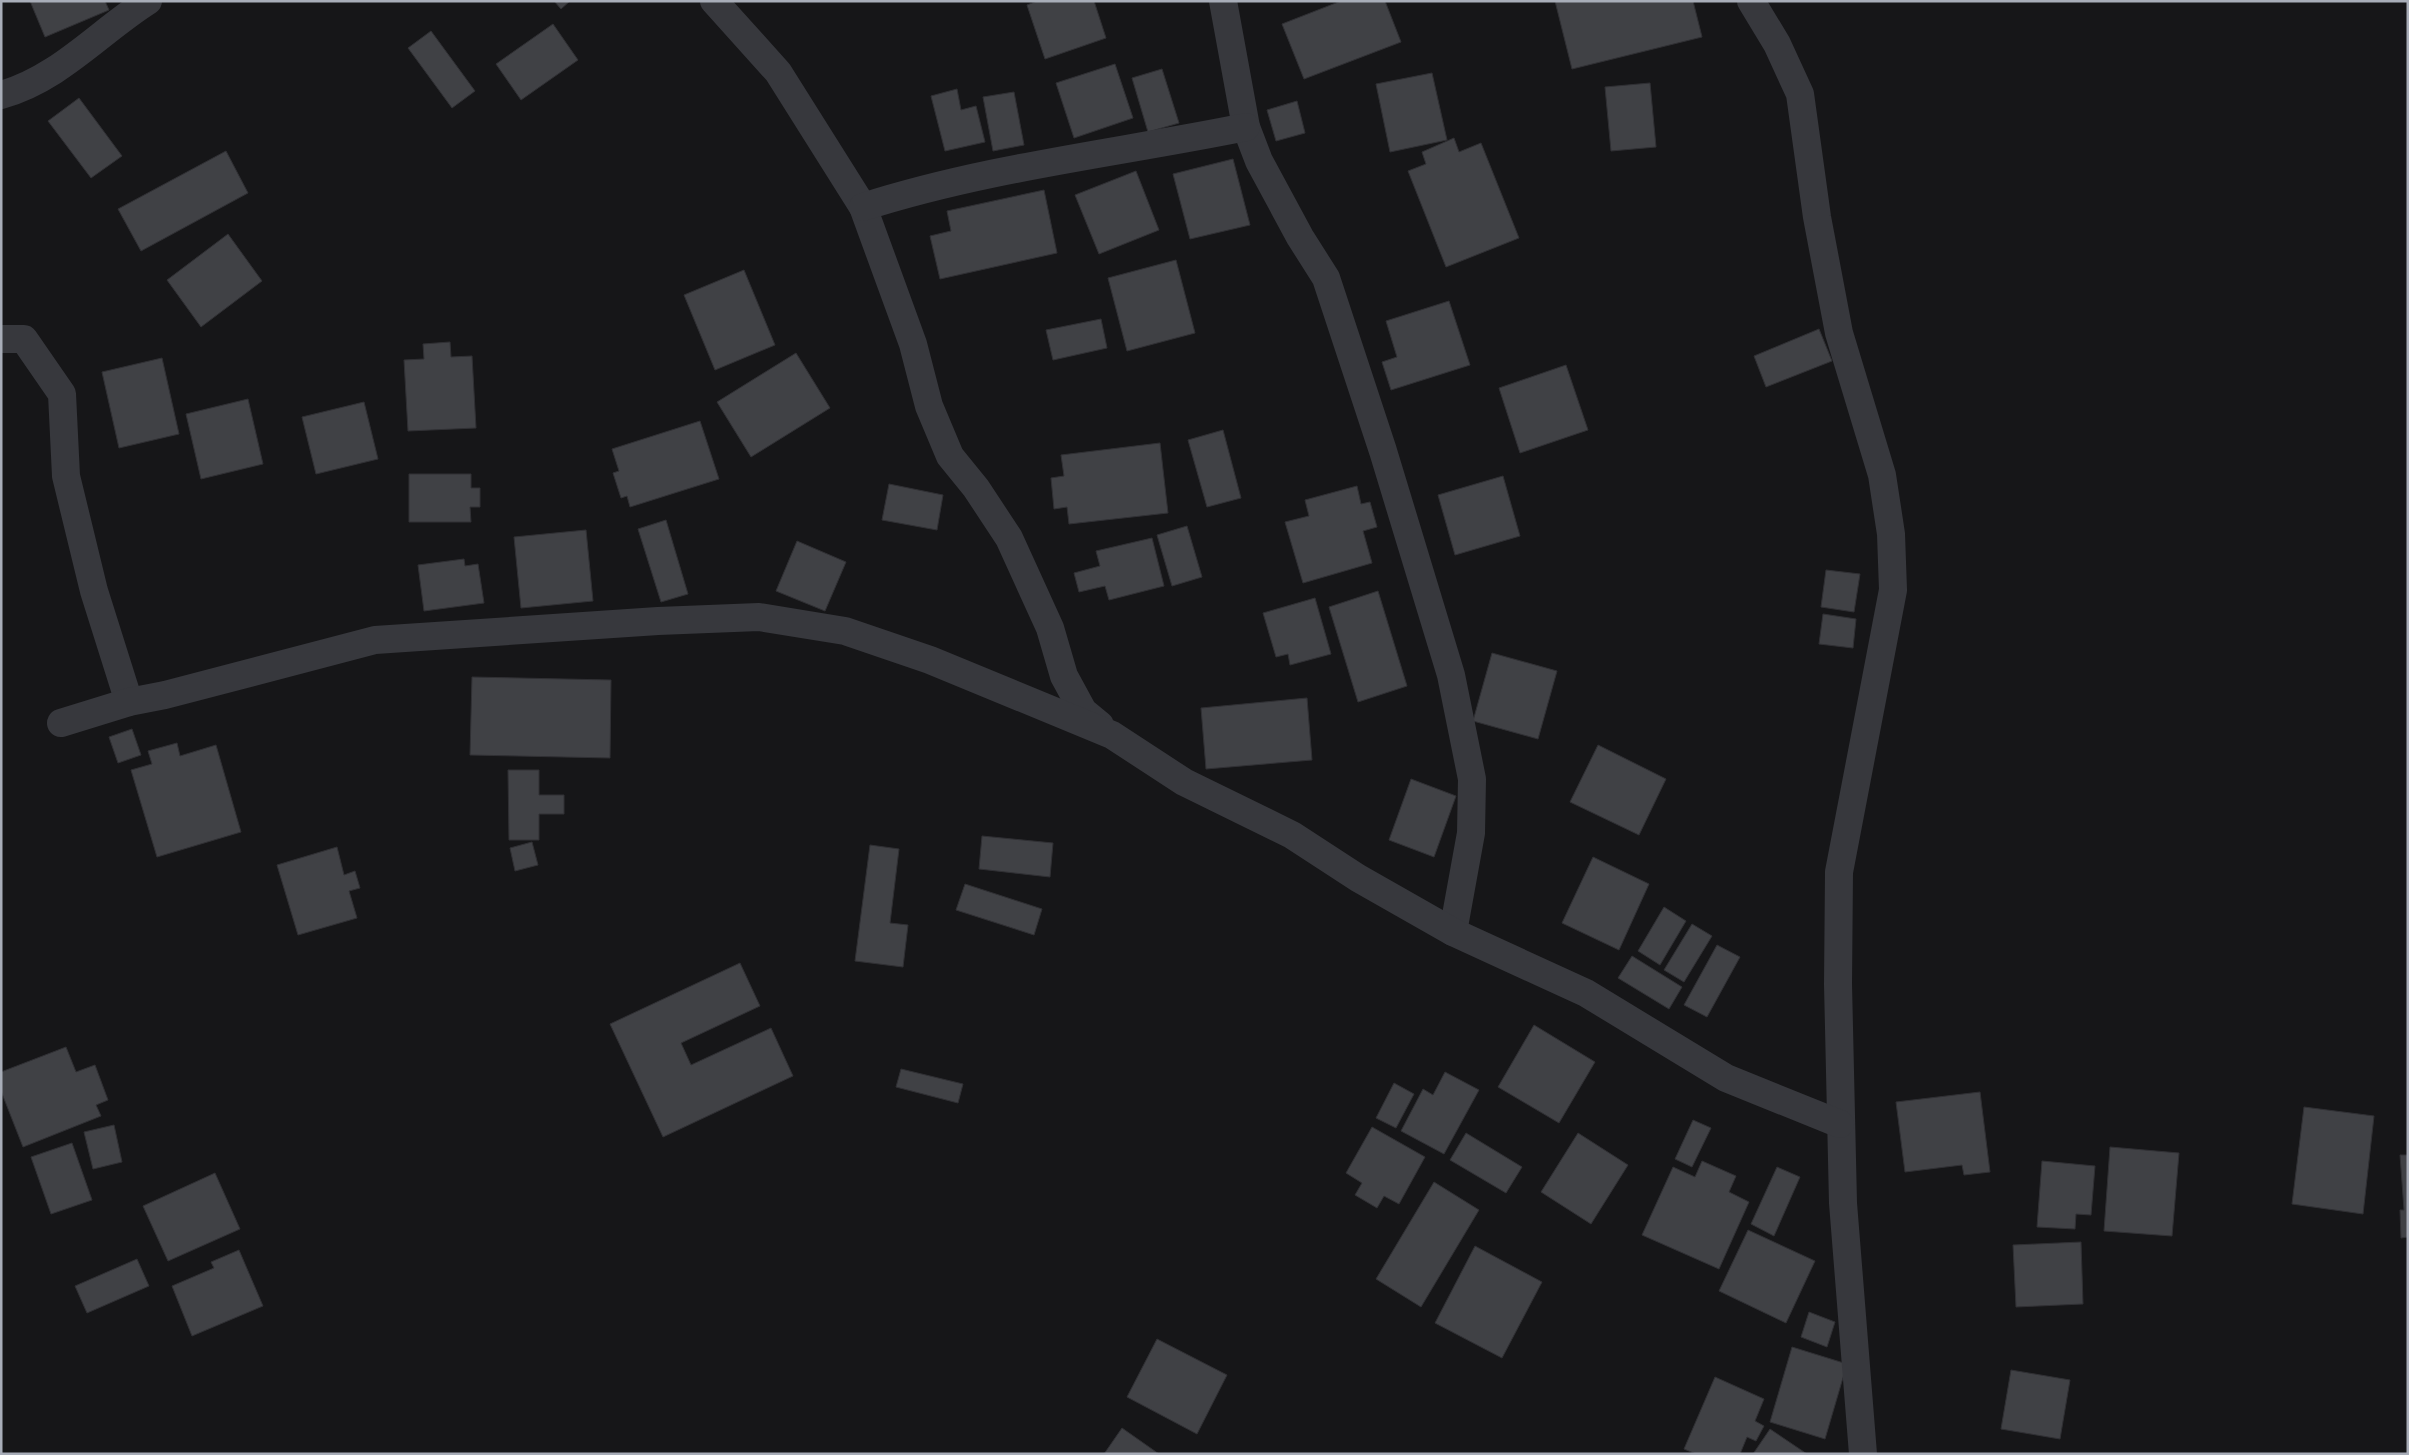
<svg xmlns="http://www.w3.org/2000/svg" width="2409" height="1455" viewBox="0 0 2409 1455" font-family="'PT Sans',sans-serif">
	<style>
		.building { fill: #404145; stroke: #303034 }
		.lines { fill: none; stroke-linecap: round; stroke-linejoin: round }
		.minor { stroke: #37383d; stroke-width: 28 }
	</style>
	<rect width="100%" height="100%" fill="#161618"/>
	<!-- building -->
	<g class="building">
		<path d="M30,1H105L109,10L45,37Z"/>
		<path d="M554,1H570L561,9Z"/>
		<path d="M1037,1H1094L1106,38L1045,59L1027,5Z"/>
		<path d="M1341,1H1385L1401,42L1304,79L1282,24Z"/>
		<path d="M1555,1H1693L1702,37L1572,69Z"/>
		<path d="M553,24L578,60L521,100L496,64Z"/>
		<path d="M431,31L475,91L452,108L408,48Z"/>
		<path d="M1115,64L1133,118L1074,138L1056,83Z"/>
		<path d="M1162,69L1179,123L1148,132L1132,78Z"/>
		<path d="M1432,73L1447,140L1390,152L1376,84Z"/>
		<path d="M1650,83L1656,147L1611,151L1605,87Z"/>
		<path d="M957,89L961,110L976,106L985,142L945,151L931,96Z"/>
		<path d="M1014,92L1024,145L993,151L983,97Z"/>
		<path d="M79,98L122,156L91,178L48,121Z"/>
		<path d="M1297,101L1305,133L1276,141L1267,110Z"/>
		<path d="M1454,138L1459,152L1481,143L1519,238L1446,267L1408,171L1426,164L1422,152Z"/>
		<path d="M226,151L248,193L141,251L118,209Z"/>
		<path d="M1233,159L1250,225L1190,239L1173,174Z"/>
		<path d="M1136,171L1159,230L1099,254L1075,195Z"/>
		<path d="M1044,190L1057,253L940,279L930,236L951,231L947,211Z"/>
		<path d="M228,234L262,281L201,327L167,280Z"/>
		<path d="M1176,260L1195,333L1127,351L1108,278Z"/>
		<path d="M744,270L775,345L715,370L684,295Z"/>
		<path d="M1449,301L1470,365L1391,390L1382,362L1397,357L1386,321Z"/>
		<path d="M1101,319L1107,348L1053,360L1046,330Z"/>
		<path d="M1819,329L1832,361L1766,387L1754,356Z"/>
		<path d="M450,342L451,357L472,356L476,428L408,431L404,360L424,359L423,344Z"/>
		<path d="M796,353L830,408L751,457L717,402Z"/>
		<path d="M162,358L179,434L119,448L102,372Z"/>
		<path d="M1566,365L1588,430L1520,453L1499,388Z"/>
		<path d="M248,399L263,464L201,479L186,414Z"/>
		<path d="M364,402L378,459L316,474L302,417Z"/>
		<path d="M700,421L719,479L630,507L627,496L621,498L613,473L619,471L612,449Z"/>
		<path d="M1223,430L1241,498L1207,507L1188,440Z"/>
		<path d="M1160,443L1168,513L1069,524L1067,507L1054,509L1051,478L1064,476L1061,455Z"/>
		<path d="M409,474H471V488H480V507H470L471,522H409Z"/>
		<path d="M1503,476L1520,536L1455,555L1438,495Z"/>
		<path d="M889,484L943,495L937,530L882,520Z"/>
		<path d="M1357,486L1361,504L1370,502L1377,527L1363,531L1372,563L1303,583L1285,522L1309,516L1305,500Z"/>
		<path d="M666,520L688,594L661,602L638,529Z"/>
		<path d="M1187,526L1202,577L1172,586L1157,535Z"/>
		<path d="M586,530L593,601L521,608L514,537Z"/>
		<path d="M1152,538L1164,586L1109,600L1105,586L1079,592L1074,573L1100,566L1096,551Z"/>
		<path d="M797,541L846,562L825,611L776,591Z"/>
		<path d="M464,559L465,566L478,564L484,603L424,611L418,565Z"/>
		<path d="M1826,570L1860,574L1854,612L1821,607Z"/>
		<path d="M1378,591L1407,686L1358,702L1329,607Z"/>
		<path d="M1315,598L1331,654L1290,665L1288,654L1276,657L1263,613Z"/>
		<path d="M1823,614L1856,619L1853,648L1819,644Z"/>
		<path d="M1492,653L1557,671L1538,739L1473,721Z"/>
		<path d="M472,677L611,680L610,758L470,755Z"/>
		<path d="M1307,698L1312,760L1206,769L1201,708Z"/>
		<path d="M132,729L141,755L118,763L109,737Z"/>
		<path d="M177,743L180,756L216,745L241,832L157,857L131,770L152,764L148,751Z"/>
		<path d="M1598,745L1666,779L1639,835L1570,802Z"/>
		<path d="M508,770H539V795H564V814H539V840H509Z"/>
		<path d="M1411,779L1456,796L1434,857L1389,840Z"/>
		<path d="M982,836L1053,843L1050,877L979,869Z"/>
		<path d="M532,842L538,865L515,871L510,848Z"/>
		<path d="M870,845L899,849L890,923L908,925L903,967L855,961Z"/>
		<path d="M337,847L344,875L355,871L360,888L349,891L357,918L298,935L277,865Z"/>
		<path d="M1593,857L1649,884L1619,950L1562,923Z"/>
		<path d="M965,884L1042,909L1034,935L956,910Z"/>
		<path d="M1664,907L1686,921L1660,965L1638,951Z"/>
		<path d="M1692,924L1712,936L1684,982L1664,970Z"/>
		<path d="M1717,945L1740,957L1707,1017L1684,1005Z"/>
		<path d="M1632,956L1682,987L1669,1009L1618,978Z"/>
		<path d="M740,963L760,1006L681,1043L691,1065L771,1028L793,1076L663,1137L610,1024Z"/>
		<path d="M1534,1025L1595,1062L1559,1123L1498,1087Z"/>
		<path d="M66,1047L76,1072L95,1065L108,1100L96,1105L101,1116L23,1147L1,1091V1072Z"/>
		<path d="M901,1069L963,1084L958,1103L896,1087Z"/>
		<path d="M1445,1072L1479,1090L1444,1154L1401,1131L1423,1089L1433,1095Z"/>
		<path d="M1394,1083L1414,1094L1396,1128L1376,1118Z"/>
		<path d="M1980,1092L1990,1172L1964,1175L1962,1165L1905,1172L1896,1102Z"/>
		<path d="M2304,1107L2374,1116L2363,1214L2292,1204Z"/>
		<path d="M1693,1120L1711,1128L1692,1167L1675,1159Z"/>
		<path d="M114,1125L122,1162L93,1169L84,1132Z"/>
		<path d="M1372,1127L1425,1157L1399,1204L1384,1196L1377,1208L1355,1195L1362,1183L1346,1173Z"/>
		<path d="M1466,1133L1522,1167L1506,1193L1450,1160Z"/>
		<path d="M1578,1133L1628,1165L1591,1224L1541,1192Z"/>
		<path d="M72,1143L92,1200L51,1214L31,1157Z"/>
		<path d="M2110,1147L2179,1153L2172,1236L2104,1231Z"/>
		<path d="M2400,1155H2408V1237L2401,1238L2400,1210H2404Z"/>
		<path d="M1702,1161L1736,1176L1729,1192L1749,1202L1719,1269L1642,1235L1673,1167L1695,1177Z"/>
		<path d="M2042,1161L2095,1166L2091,1215L2076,1214L2075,1229L2037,1227Z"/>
		<path d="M1777,1167L1800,1177L1774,1236L1751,1224Z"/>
		<path d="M215,1173L240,1229L168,1261L143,1206Z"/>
		<path d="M1434,1182L1479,1210L1421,1307L1376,1279Z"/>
		<path d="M1748,1230L1815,1261L1786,1323L1719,1291Z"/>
		<path d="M2081,1242L2083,1304L2016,1307L2013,1245Z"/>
		<path d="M1475,1246L1542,1282L1502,1358L1435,1323Z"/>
		<path d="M239,1250L263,1306L192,1336L172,1286L214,1268L211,1262Z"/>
		<path d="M137,1259L149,1286L87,1313L75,1286Z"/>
		<path d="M1809,1312L1835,1322L1827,1347L1801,1337Z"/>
		<path d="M1157,1339L1227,1375L1197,1434L1127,1397Z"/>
		<path d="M1792,1347L1847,1364L1825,1439L1770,1422Z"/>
		<path d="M2011,1370L2070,1380L2060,1439L2001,1429Z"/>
		<path d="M1715,1377L1764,1399L1755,1421L1764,1426L1756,1441L1747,1437L1740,1454H1696L1684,1449Z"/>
		<path d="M1122,1428L1159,1454H1104Z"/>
		<path d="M1770,1429L1807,1454H1753Z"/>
	</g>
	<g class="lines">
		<!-- minor -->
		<g class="minor">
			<path d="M714,1L778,72L863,207L913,344L929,406L950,456L976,488L1009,538L1050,628L1064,676L1083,711L1100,725"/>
			<path d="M1223,1L1246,127L1259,161L1300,237L1326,278L1383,451L1451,675L1472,779L1471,833L1453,932"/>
			<path d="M1751,1L1777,44L1800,94L1817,217L1839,333L1882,475L1891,534L1893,590L1839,872L1838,984L1843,1203L1863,1454"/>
			<path d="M1,95C59,79 99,32 148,1"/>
			<path d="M863,207C988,167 1118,153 1246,127"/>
			<path d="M1,339H24L62,394L66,476L94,591L129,702"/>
			<path d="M61,723L129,702L165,695L375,640L658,621L759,617L845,631L930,660L1112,735L1184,782L1292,835L1358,878L1453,932L1586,993L1726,1078L1840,1124"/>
		</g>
	</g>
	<!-- border -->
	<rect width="2409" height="1455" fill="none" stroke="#a8adb8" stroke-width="5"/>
</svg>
